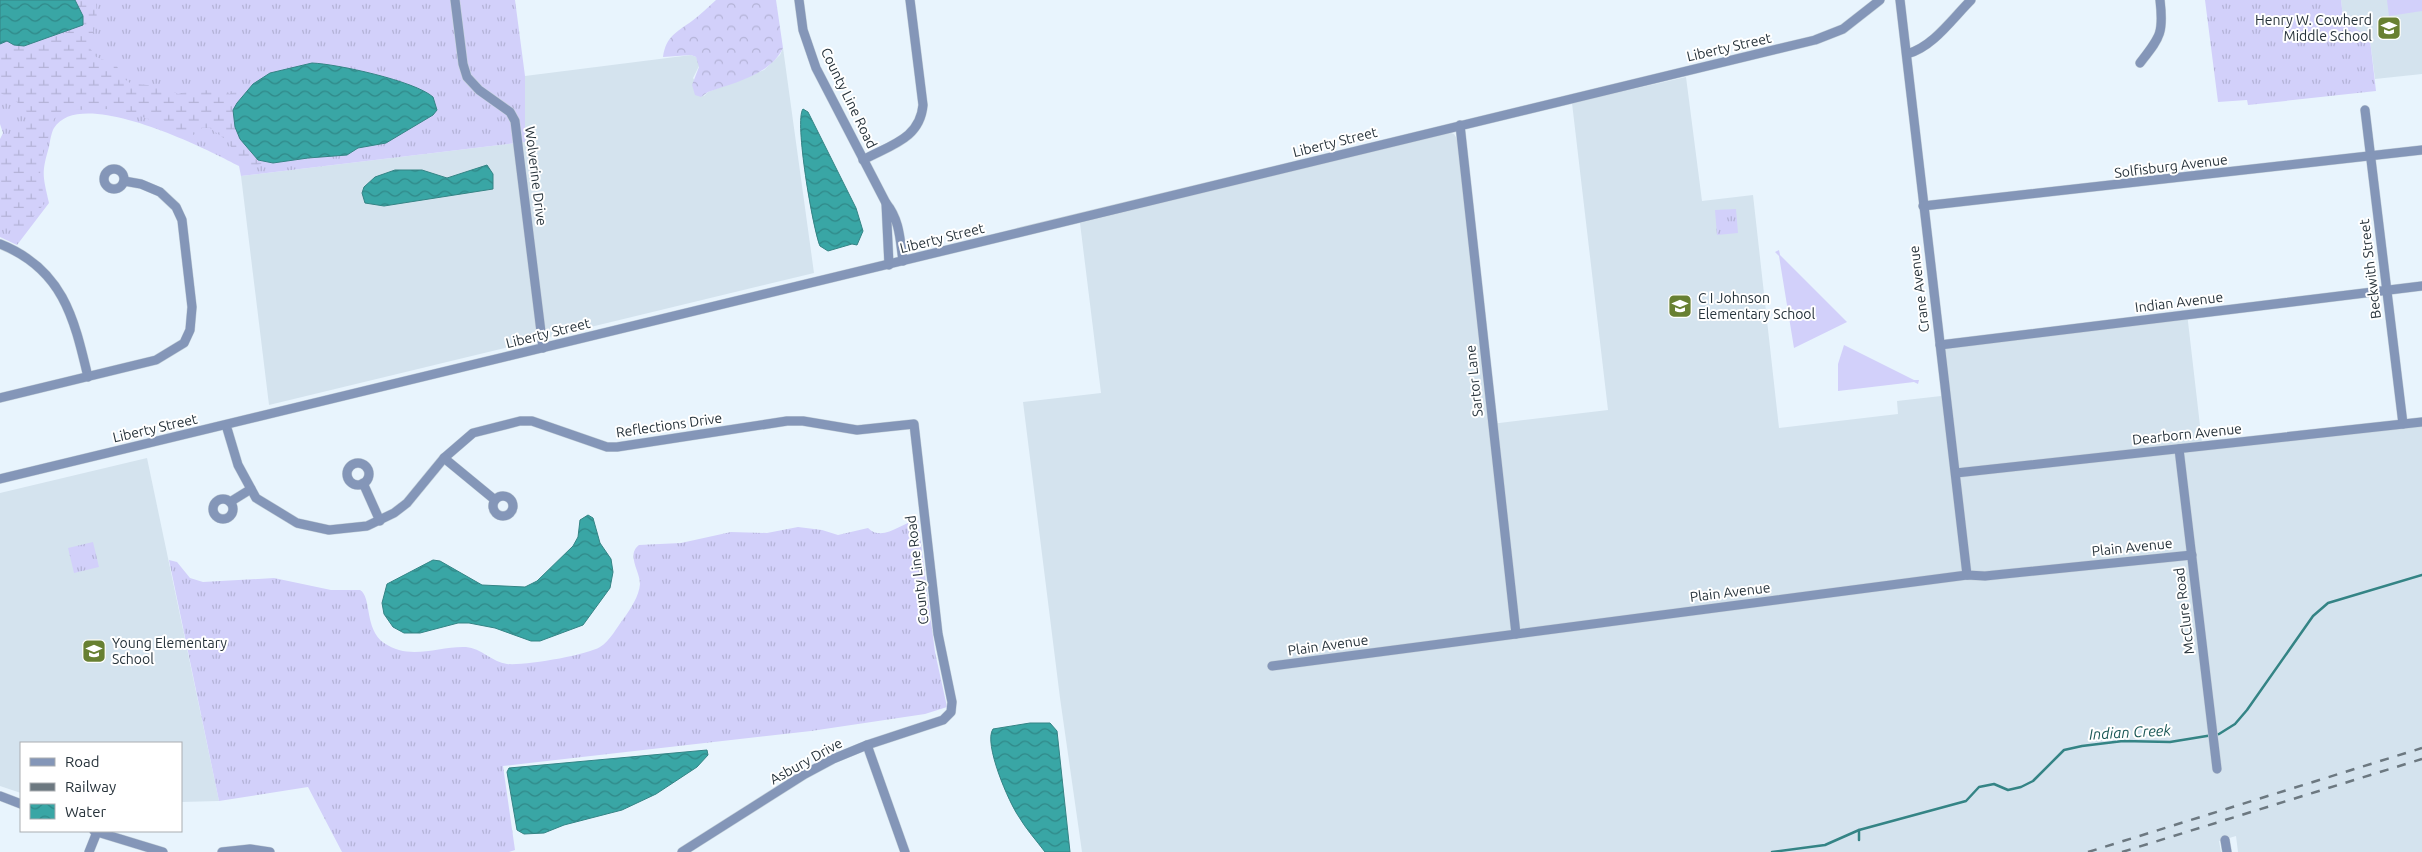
<svg xmlns="http://www.w3.org/2000/svg" width="2422" height="852" viewBox="0 0 2422 852" font-family="Ubuntu,sans-serif">
	<style>
		.built { fill: #d4e3ee }
		.grass { fill: url(#grass-tufts) }
		.forest { fill: url(#forest-crowns) }
		.wetland { fill: url(#wetland-marsh) }
		.pitch { fill: #d2d0fa }
		.water { fill: url(#water-waves); stroke: #348485 }
		.lines { fill: none; stroke-linecap: round; stroke-linejoin: round }
		.stream { stroke: #348485; stroke-width: 2.5 }
		.minor-casing { stroke: #c5d1da; stroke-width: 10 }
		.minor { stroke: #8496b8; stroke-width: 9 }
		.rail { stroke: #6c7880; stroke-width: 2.5; stroke-dasharray: 9 9; stroke-linecap: butt }
		.labels { text-anchor: middle; dominant-baseline: central; stroke-width: 4; stroke-linejoin: round; paint-order: stroke }
		.poi-label { font-size: 14px; fill: #27333b; stroke: #fff; text-anchor: start }
		.street-label { font-size: 14px; fill: #27333b; stroke: #fff }
		.water-label { font-size: 15px; font-style: italic; fill: #1c5857; stroke: #fff }
	</style>
	<defs>
		<pattern id="grass-tufts" width="24" height="20" patternUnits="userSpaceOnUse" patternTransform="scale(1.25)"><rect width="24" height="20" fill="#d2d0fa"/><path d="M3 7l-1-3M5 7V3M7 7l1-3M15 17l-1-3M17 17v-4M19 17l1-3" fill="none" stroke="#b4b3d7"/></pattern>
		<pattern id="forest-crowns" width="20" height="18" patternUnits="userSpaceOnUse" patternTransform="scale(1.25)"><rect width="20" height="18" fill="#d2d0fa"/><path d="M2 6a3 3 0 1 1 6 0M12 15a3 3 0 1 1 6 0" fill="none" stroke="#b4b3d7"/></pattern>
		<pattern id="wetland-marsh" width="20" height="14" patternUnits="userSpaceOnUse" patternTransform="scale(1.25)"><rect width="20" height="14" fill="#d2d0fa"/><path d="M1 5h8M5 5V1M11 12h8M15 12V8" fill="none" stroke="#b4b3d7"/></pattern>
		<pattern id="water-waves" width="16" height="10" patternUnits="userSpaceOnUse" patternTransform="scale(1.25)"><rect width="16" height="10" fill="#39a6a5"/><path d="M0 5q4-4 8 0t8 0" fill="none" stroke="#308888"/></pattern>
	</defs>
	<rect width="100%" height="100%" fill="#e8f4fd"/>
	<!-- built -->
	<g class="built">
		<path d="M2341,0H2422V74L2375,79L2370,40L2343,17Z"/>
		<path d="M783,48L814,273L269,405L241,176L525,142V76L691,55L696,57L700,64L693,78L704,96L708,92L764,70L780,55Z"/>
		<path d="M1686,77L1702,201L1753,195L1779,428L1898,414L1897,401L1950,395L1945,343L2187,313L2202,443L2422,418V852H2238L2236,836L2219,841L2221,852H1082L1060,698L1023,402L1101,393L1080,223L1448,132L1454,134L1459,142L1491,424L1608,410L1572,103Z"/>
		<path d="M147,458L219,801L181,802V743H21V793L0,786V493Z"/>
	</g>
	<!-- grass -->
	<g class="grass">
		<path d="M0,0H515L525,76V142L241,176L239,166C207,149 80,85 54,128C51,133 50,142 49,147C41,174 43,176 49,203L17,245L0,237V139L3,133L0,124Z"/>
		<path d="M2205,0H2341L2343,17L2370,40L2376,91L2248,105L2247,100L2218,102Z"/>
		<path d="M1736,209L1738,233L1717,235L1715,210Z"/>
		<path d="M918,520L935,652L947,707L925,714L811,731L503,766L515,850L509,852H342L308,787L219,801L169,560L177,562L190,578L203,582L274,578L331,590H360C372,597 364,629 384,643C410,661 438,646 466,647C481,648 492,662 507,664C524,666 587,655 600,647C610,641 617,627 624,618C631,608 639,596 640,584C640,571 626,555 639,545L681,543L731,532L767,533L798,527L822,530L838,535L868,528C883,543 901,522 918,520Z"/>
		<path d="M93,542L99,567L74,573L68,548Z"/>
	</g>
	<!-- forest -->
	<path class="forest" d="M716,0H776L783,48C770,75 734,83 708,92L701,97L695,95L692,85L699,67L696,57L691,55L663,57C666,36 677,32 692,21C700,15 708,7 716,0Z"/>
	<!-- wetland -->
	<path class="wetland" d="M75,0H96L97,23L89,42L90,48L96,57L116,64L122,77L130,83L164,87L178,94L198,89L229,94L253,84L233,110C235,131 245,154 265,163L253,166L236,158L229,142L214,131L210,128H202C184,147 179,128 163,120H150L138,115H125L109,109L70,110L58,114L54,119L41,161L40,175L45,203L24,228L7,231L0,228V145L7,136L28,121C30,106 12,99 0,93V44L7,41L40,42L79,28L83,25V16Z"/>
	<!-- pitch -->
	<g class="pitch">
		<path d="M2387,0H2422V11L2389,16Z"/>
		<path d="M1779,250L1780,255L1847,322L1794,348L1779,256L1775,252Z"/>
		<path d="M1844,345L1914,380H1919L1918,384L1914,382L1838,391V364Z"/>
	</g>
	<!-- water -->
	<g class="water">
		<path d="M0,0H75L83,16V25L24,46L14,45L7,41L0,44Z"/>
		<path d="M312,63C337,64 415,81 433,97L437,110L433,115L386,143L358,148L347,155L308,158L273,163L258,160L240,139L235,127L233,110L237,103L253,84L270,73Z"/>
		<path d="M803,109L808,112L856,208L863,231L857,245L852,244L828,251L820,246C813,230 794,120 803,109Z"/>
		<path d="M487,165L493,174V189L384,206L365,203L362,193L364,187L375,177L395,170H422L447,178Z"/>
		<path d="M588,515L593,518L600,543L611,559L613,572L610,588L583,625L540,641H531L495,628L469,623H458L420,633H404L393,627L384,614L382,603L387,584L433,560L440,561L482,585L525,587L537,581L573,546L578,537L580,520Z"/>
		<path d="M1030,723H1050L1057,731L1070,852H1045C1036,840 1026,829 1019,817C1009,803 983,743 993,729Z"/>
		<path d="M707,750L708,755L697,767L656,794L622,810L564,825L544,833L524,834L517,830L507,772L509,768Z"/>
	</g>
	<g class="lines">
		<!-- stream -->
		<g class="stream">
			<path d="M1859,830V840"/>
			<path d="M1772,852L1825,845L1859,830L1966,801L1979,787L1994,784L2008,790L2021,787L2033,781L2064,750L2082,746L2123,741L2170,742L2219,734L2235,724L2247,710L2313,616L2328,603L2422,575"/>
		</g>
		<!-- minor casing -->
		<g class="minor-casing">
			<g id="minor">
				<path d="M455,0L463,64L467,77L479,90L510,112L515,121L543,348"/>
				<path d="M799,0L803,30L816,68L886,203"/>
				<path d="M1900,0L1967,575"/>
				<path d="M1907,54C1933,47 1952,19 1971,0"/>
				<path d="M2140,63C2160,37 2164,34 2160,0"/>
				<path d="M2365,110L2403,424"/>
				<path d="M1460,125L1516,634"/>
				<path d="M863,160C890,145 920,139 923,105L910,0"/>
				<circle cx="114" cy="179" r="10"/>
				<path d="M1923,206L2422,150"/>
				<path d="M0,244C63,269 74,318 88,377"/>
				<path d="M889,265L886,203C900,220 900,240 903,261"/>
				<path d="M1940,345L2422,286"/>
				<path d="M0,398L156,360L184,343L190,330L192,307L182,220L176,207L160,192L141,184L124,181"/>
				<path d="M226,425L238,465L256,498L297,523L329,530L367,526L394,513L407,503L444,458L473,433L520,421H532L607,447H617L787,421H803L857,430L914,424L938,634L952,702L951,712L943,720L867,745L833,759L805,774L682,852"/>
				<path d="M2179,449L2217,769"/>
				<path d="M444,458L495,500"/>
				<circle cx="358" cy="474" r="11"/>
				<path d="M1956,473L2422,422"/>
				<path d="M0,479L1815,40L1843,29L1880,0"/>
				<path d="M363,483L380,521"/>
				<circle cx="503" cy="506" r="10"/>
				<circle cx="223" cy="509" r="10"/>
				<path d="M230,502L251,489"/>
				<path d="M1272,666L1967,575L1985,576L2192,555"/>
				<path d="M867,745L905,852"/>
				<path d="M0,796L21,804"/>
				<path d="M94,831L163,852"/>
				<path d="M2225,840L2227,852"/>
				<path d="M89,852L97,832"/>
				<path d="M222,852L250,849L270,852"/>
			</g>
		</g>
		<!-- minor -->
		<use href="#minor" class="minor"/>
		<!-- rail -->
		<g class="rail">
			<path d="M2088,852L2422,748"/>
			<path d="M2122,852L2422,759"/>
		</g>
	</g>
	<!-- icons -->
	<defs>
		<g id="school-square" transform="scale(1.25)"><rect x="-9" y="-9" width="18" height="18" rx="4" fill="#688032" stroke="#fff"/><path d="M0-5L7-2L0 1L-7-2ZM-4 1L0 2.5L4 1V4Q0 6-4 4Z" fill="#fff"/></g>
	</defs>
	<g fill-rule="evenodd">
		<use href="#school-square" x="2389" y="28"/>
		<use href="#school-square" x="1680" y="306"/>
		<use href="#school-square" x="94" y="651"/>
	</g>
	<g class="labels">
		<!-- poi labels -->
		<g class="poi-label">
			<text x="2372" y="20" text-anchor="end">Henry W. Cowherd<tspan x="2372" dy="16">Middle School</tspan></text>
			<text x="1698" y="298">C I Johnson<tspan x="1698" dy="16">Elementary School</tspan></text>
			<text x="112" y="643">Young Elementary<tspan x="112" dy="16">School</tspan></text>
		</g>
		<!-- street labels -->
		<g class="street-label">
			<text transform="translate(1729 47) rotate(-13)">Liberty Street</text>
			<text transform="translate(849 98) rotate(64)">County Line Road</text>
			<text transform="translate(1335 142) rotate(-14)">Liberty Street</text>
			<text transform="translate(2171 166) rotate(-7)">Solfisburg Avenue</text>
			<text transform="translate(536 176) rotate(83)">Wolverine Drive</text>
			<text transform="translate(942 238) rotate(-14)">Liberty Street</text>
			<text transform="translate(2370 269) rotate(-97)">Beckwith Street</text>
			<text transform="translate(1919 289) rotate(-97)">Crane Avenue</text>
			<text transform="translate(2179 302) rotate(-7)">Indian Avenue</text>
			<text transform="translate(548 333) rotate(-14)">Liberty Street</text>
			<text transform="translate(1474 381) rotate(-96)">Sartor Lane</text>
			<text transform="translate(669 425) rotate(-8)">Reflections Drive</text>
			<text transform="translate(155 428) rotate(-13)">Liberty Street</text>
			<text transform="translate(2187 434) rotate(-6)">Dearborn Avenue</text>
			<text transform="translate(2132 547) rotate(-6)">Plain Avenue</text>
			<text transform="translate(917 570) rotate(-97)">County Line Road</text>
			<text transform="translate(1730 592) rotate(-7)">Plain Avenue</text>
			<text transform="translate(2184 611) rotate(-97)">McClure Road</text>
			<text transform="translate(1328 645) rotate(-8)">Plain Avenue</text>
			<text transform="translate(806 761) rotate(-29)">Asbury Drive</text>
		</g>
		<!-- water labels -->
		<g class="water-label">
			<text transform="translate(2130 732) rotate(-3)">Indian Creek</text>
		</g>
	</g>
	<!-- legend -->
	<rect x="20" y="742" width="162" height="90" fill="#ffffff" stroke="#a9adb1"/>
	<rect x="30" y="758" width="25" height="8" fill="#8496b8" stroke="#a9adb1"/>
	<text x="65" y="767" font-size="15" fill="#27333b">Road</text>
	<rect x="30" y="783" width="25" height="8" fill="#6c7880" stroke="#a9adb1"/>
	<text x="65" y="792" font-size="15" fill="#27333b">Railway</text>
	<rect x="30" y="804" width="25" height="15" fill="url(#water-waves)" stroke="#a9adb1"/>
	<text x="65" y="817" font-size="15" fill="#27333b">Water</text>
</svg>
